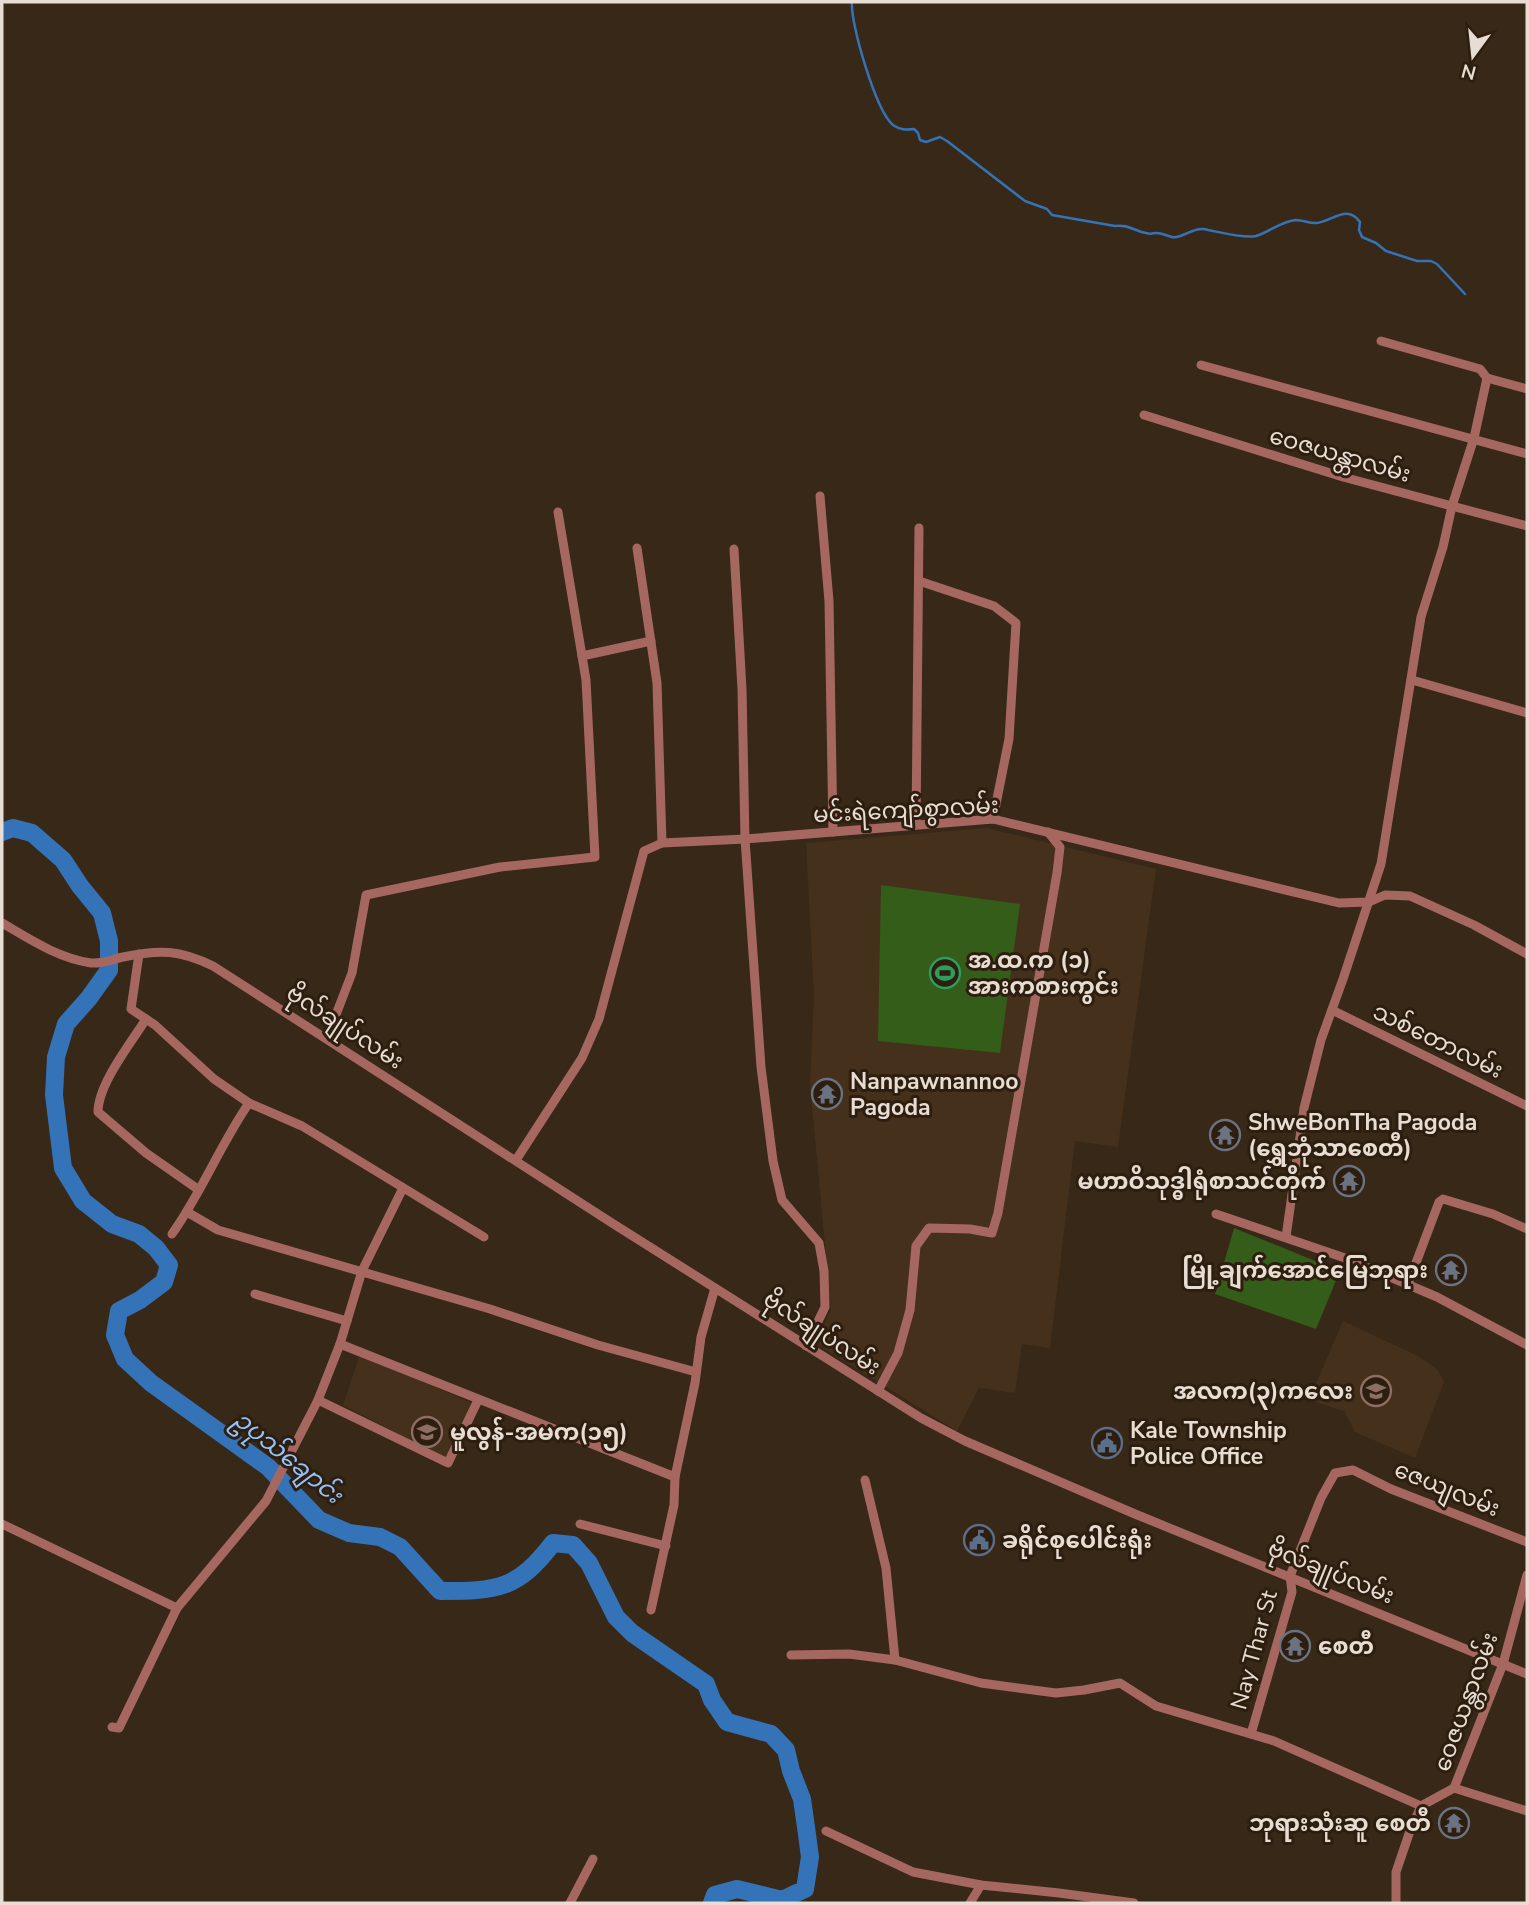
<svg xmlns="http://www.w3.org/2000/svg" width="1529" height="1905" viewBox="0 0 1529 1905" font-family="'Nunito Sans','Noto Sans Myanmar',sans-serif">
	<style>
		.built { fill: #45301b }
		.pitch { fill: #335d18 }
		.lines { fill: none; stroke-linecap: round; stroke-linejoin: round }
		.stream { stroke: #3573b8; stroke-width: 2.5 }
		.river { stroke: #3573b8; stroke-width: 18 }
		.minor { stroke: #a76761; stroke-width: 9 }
		.labels { text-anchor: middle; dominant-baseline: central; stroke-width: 6; stroke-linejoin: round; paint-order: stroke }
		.street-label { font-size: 23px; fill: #e8ddd3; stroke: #2d1e0f }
		.poi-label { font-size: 23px; font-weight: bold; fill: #e8ddd3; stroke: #2d1e0f; text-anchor: start }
		.water-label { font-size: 24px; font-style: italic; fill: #94c3fa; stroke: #2d1e0f }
	</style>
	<rect width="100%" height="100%" fill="#372818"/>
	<!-- built -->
	<g class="built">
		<path d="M987,828L1156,869L1118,1147L1075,1141L1050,1348L1022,1344L1015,1393L979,1388L957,1431L815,1343L831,1310L810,1084L814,997L806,843Z"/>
		<path d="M1343,1321L1418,1356L1438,1370L1444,1382L1415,1458L1355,1432L1344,1411L1309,1400Z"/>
		<path d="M360,1354L471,1403L447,1459L343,1405Z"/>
	</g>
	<!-- pitch -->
	<g class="pitch">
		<path d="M881,885L1020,904L1000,1053L878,1041Z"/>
		<path d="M1234,1228L1340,1271L1316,1329L1215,1294Z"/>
	</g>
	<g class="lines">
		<!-- stream -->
		<path class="stream" d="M852,2C850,23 876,111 893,125C900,130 906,130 914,129L918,133L920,140L926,142L940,137L947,141L1025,201L1047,209L1052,215L1115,226C1128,224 1134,231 1146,233C1153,235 1149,233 1156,233C1162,233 1167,236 1172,237C1182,239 1191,228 1203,229C1216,231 1243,239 1256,236C1269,232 1282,221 1296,220C1303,220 1310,224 1317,223C1333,221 1347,204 1360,222L1359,230L1362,237L1376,243L1386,251L1417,261H1431L1437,264L1465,294"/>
		<!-- river -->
		<path class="river" d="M2,832L13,828L32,833L63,860L80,886L102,913L109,941V970L89,998L66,1024L56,1057L54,1095L63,1168L83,1201L112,1224L139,1234L156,1248L169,1265L164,1282L140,1300L119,1311L115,1335L125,1359L151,1383L268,1467L319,1520L349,1533L380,1537L400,1547L440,1591C497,1591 517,1590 553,1543L573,1545L589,1563L616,1617L632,1633L706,1684L712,1700L727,1722L771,1734L786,1750L791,1771L802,1799L806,1827L810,1857L805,1889L782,1900L737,1889L715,1895L712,1903"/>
		<!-- minor -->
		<g class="minor">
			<path d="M1201,365L1527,454"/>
			<path d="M1487,378L1527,389"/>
			<path d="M1144,415L1343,477L1527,526"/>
			<path d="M820,496L829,601L833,832"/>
			<path d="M637,548L657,683L662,843"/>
			<path d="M734,549L742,689L745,839L761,1067L773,1161L782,1200L819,1243L824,1271L825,1307L806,1346"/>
			<path d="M919,581L994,606L1016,623L1009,739L993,819"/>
			<path d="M582,656L651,641"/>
			<path d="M1412,680L1527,713"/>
			<path d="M916,824L919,528"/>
			<path d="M2,923C31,940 58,958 91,963C101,964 114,959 123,957C160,949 180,950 213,966L612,1223L921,1418L965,1441L1135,1514L1527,1674"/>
			<path d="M139,954L131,1009L155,1025L214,1079L249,1103L302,1126L484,1237"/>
			<path d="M1332,1010L1527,1106"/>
			<path d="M146,1019C131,1043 98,1084 98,1112L146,1153L199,1190"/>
			<path d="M327,1038L352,973L366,895L500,867L595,857L586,680L558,512"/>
			<path d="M516,1160L582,1058L599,1019L644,851L662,843L745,839L993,819L1339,903L1369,902L1385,895L1410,896L1474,925L1527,954"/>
			<path d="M187,1212L218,1230L490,1309L598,1345L696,1372"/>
			<path d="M1216,1214L1348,1259L1437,1297L1527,1345"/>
			<path d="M172,1234C202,1192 220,1145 249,1103"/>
			<path d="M1286,1237L1304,1108L1321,1040L1343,979L1381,864L1421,617L1443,547L1452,506L1474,438L1487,378L1480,369L1381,341"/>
			<path d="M1408,1284L1439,1202L1443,1199L1493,1214L1527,1229"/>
			<path d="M255,1294L347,1321"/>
			<path d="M340,1344L675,1477"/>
			<path d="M878,1391L898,1353L910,1310L916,1246L929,1228L970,1229L992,1233L998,1213L1057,873L1060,847L1048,832"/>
			<path d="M318,1400L448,1463L478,1400"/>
			<path d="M865,1480L886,1568L895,1660"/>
			<path d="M2,1524L177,1608L266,1501L318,1400L340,1344L362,1271L403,1188"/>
			<path d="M580,1524L666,1546"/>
			<path d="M651,1610L674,1505L675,1477L695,1383L701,1337L715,1288"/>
			<path d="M791,1655L849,1654L895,1660L981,1683L1056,1693L1084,1690L1120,1683L1156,1706L1274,1741L1421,1806"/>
			<path d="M112,1727L119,1728L177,1608"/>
			<path d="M1251,1734L1292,1592L1290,1576L1321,1498L1335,1473L1353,1470L1391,1489L1527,1542"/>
			<path d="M1454,1788L1527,1811"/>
			<path d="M826,1831L913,1872L981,1885L1059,1893L1134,1903"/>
			<path d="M570,1903L593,1859"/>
			<path d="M970,1903L981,1885"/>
			<path d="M1396,1903V1872L1410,1831L1421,1806L1454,1788L1503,1664L1527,1575"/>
		</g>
	</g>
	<!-- icons -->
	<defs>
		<g id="stadium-ring" transform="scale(1.575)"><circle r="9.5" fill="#2d1e0f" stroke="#2e9e5b" stroke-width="1.5"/><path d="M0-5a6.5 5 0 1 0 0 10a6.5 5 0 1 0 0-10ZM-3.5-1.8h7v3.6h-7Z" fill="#2e9e5b"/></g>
		<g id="temple-ring" transform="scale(1.575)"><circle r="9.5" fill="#2d1e0f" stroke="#6b7280" stroke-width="1.5"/><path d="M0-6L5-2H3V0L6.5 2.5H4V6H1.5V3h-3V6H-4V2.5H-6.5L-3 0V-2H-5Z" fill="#6b7280"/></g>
		<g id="school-ring" transform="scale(1.575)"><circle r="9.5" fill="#2d1e0f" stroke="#8d6e63" stroke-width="1.5"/><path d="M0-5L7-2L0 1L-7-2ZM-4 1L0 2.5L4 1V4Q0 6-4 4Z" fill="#8d6e63"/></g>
		<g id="civic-ring" transform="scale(1.575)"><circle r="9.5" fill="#2d1e0f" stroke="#5c6f8a" stroke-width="1.5"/><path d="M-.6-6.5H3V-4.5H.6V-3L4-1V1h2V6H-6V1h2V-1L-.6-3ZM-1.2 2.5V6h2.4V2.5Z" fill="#5c6f8a"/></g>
	</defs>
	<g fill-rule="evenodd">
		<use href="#stadium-ring" x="945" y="973"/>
		<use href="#temple-ring" x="827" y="1094"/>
		<use href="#temple-ring" x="1225" y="1135"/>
		<use href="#temple-ring" x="1349" y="1181"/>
		<use href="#temple-ring" x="1451" y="1270"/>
		<use href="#school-ring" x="1376" y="1391"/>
		<use href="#school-ring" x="427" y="1432"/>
		<use href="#civic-ring" x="1107" y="1443"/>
		<use href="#civic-ring" x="979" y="1540"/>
		<use href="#temple-ring" x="1295" y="1646"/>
		<use href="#temple-ring" x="1454" y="1823"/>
	</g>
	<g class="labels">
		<!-- street labels -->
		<g class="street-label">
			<text transform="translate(1340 455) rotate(16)">ဝေဇယန္တာလမ်း</text>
			<text transform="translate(906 810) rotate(-3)">မင်းရဲကျော်စွာလမ်း</text>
			<text transform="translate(345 1027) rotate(33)">ဗိုလ်ချုပ်လမ်း</text>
			<text transform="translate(1438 1041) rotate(26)">သစ်တောလမ်း</text>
			<text transform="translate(822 1333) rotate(33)">ဗိုလ်ချုပ်လမ်း</text>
			<text transform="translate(1447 1489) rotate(22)">ဇေယျလမ်း</text>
			<text transform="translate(1331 1572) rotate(22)">ဗိုလ်ချုပ်လမ်း</text>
			<text transform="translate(1254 1650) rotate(-75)">Nay Thar St</text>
			<text transform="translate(1466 1702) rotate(-70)">ဝေဇယန္တာလမ်း</text>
		</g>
		<!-- poi labels -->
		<g class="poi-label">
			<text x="968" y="960">အ.ထ.က (၁)<tspan x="968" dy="26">အားကစားကွင်း</tspan></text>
			<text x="850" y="1081">Nanpawnannoo<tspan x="850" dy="26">Pagoda</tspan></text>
			<text x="1248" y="1122">ShweBonTha Pagoda<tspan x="1248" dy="26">(ရွှေဘုံသာစေတီ)</tspan></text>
			<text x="1326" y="1181" text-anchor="end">မဟာဝိသုဒ္ဓါရုံစာသင်တိုက်</text>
			<text x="1428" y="1270" text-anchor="end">မြို့ချက်အောင်မြေဘုရား</text>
			<text x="1353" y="1391" text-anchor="end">အလက(၃)ကလေး</text>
			<text x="1130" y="1430">Kale Township<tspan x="1130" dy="26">Police Office</tspan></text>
			<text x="450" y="1432">မူလွန်-အမက(၁၅)</text>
			<text x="1002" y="1540">ခရိုင်စုပေါင်းရုံး</text>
			<text x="1318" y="1646">စေတီ</text>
			<text x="1431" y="1823" text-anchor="end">ဘုရားသုံးဆူ စေတီ</text>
		</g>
		<!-- water labels -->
		<g class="water-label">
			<text transform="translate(288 1457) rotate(39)">ဥပုသ်ချောင်း</text>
		</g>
	</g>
	<!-- border -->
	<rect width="1529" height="1905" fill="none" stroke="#e8ddd3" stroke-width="7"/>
	<!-- north arrow -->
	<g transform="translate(1473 56) rotate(195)" stroke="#2d1e0f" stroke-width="5" paint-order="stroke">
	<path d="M0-5L12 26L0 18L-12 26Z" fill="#e8ddd3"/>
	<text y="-10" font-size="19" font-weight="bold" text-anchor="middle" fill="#e8ddd3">N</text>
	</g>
</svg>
